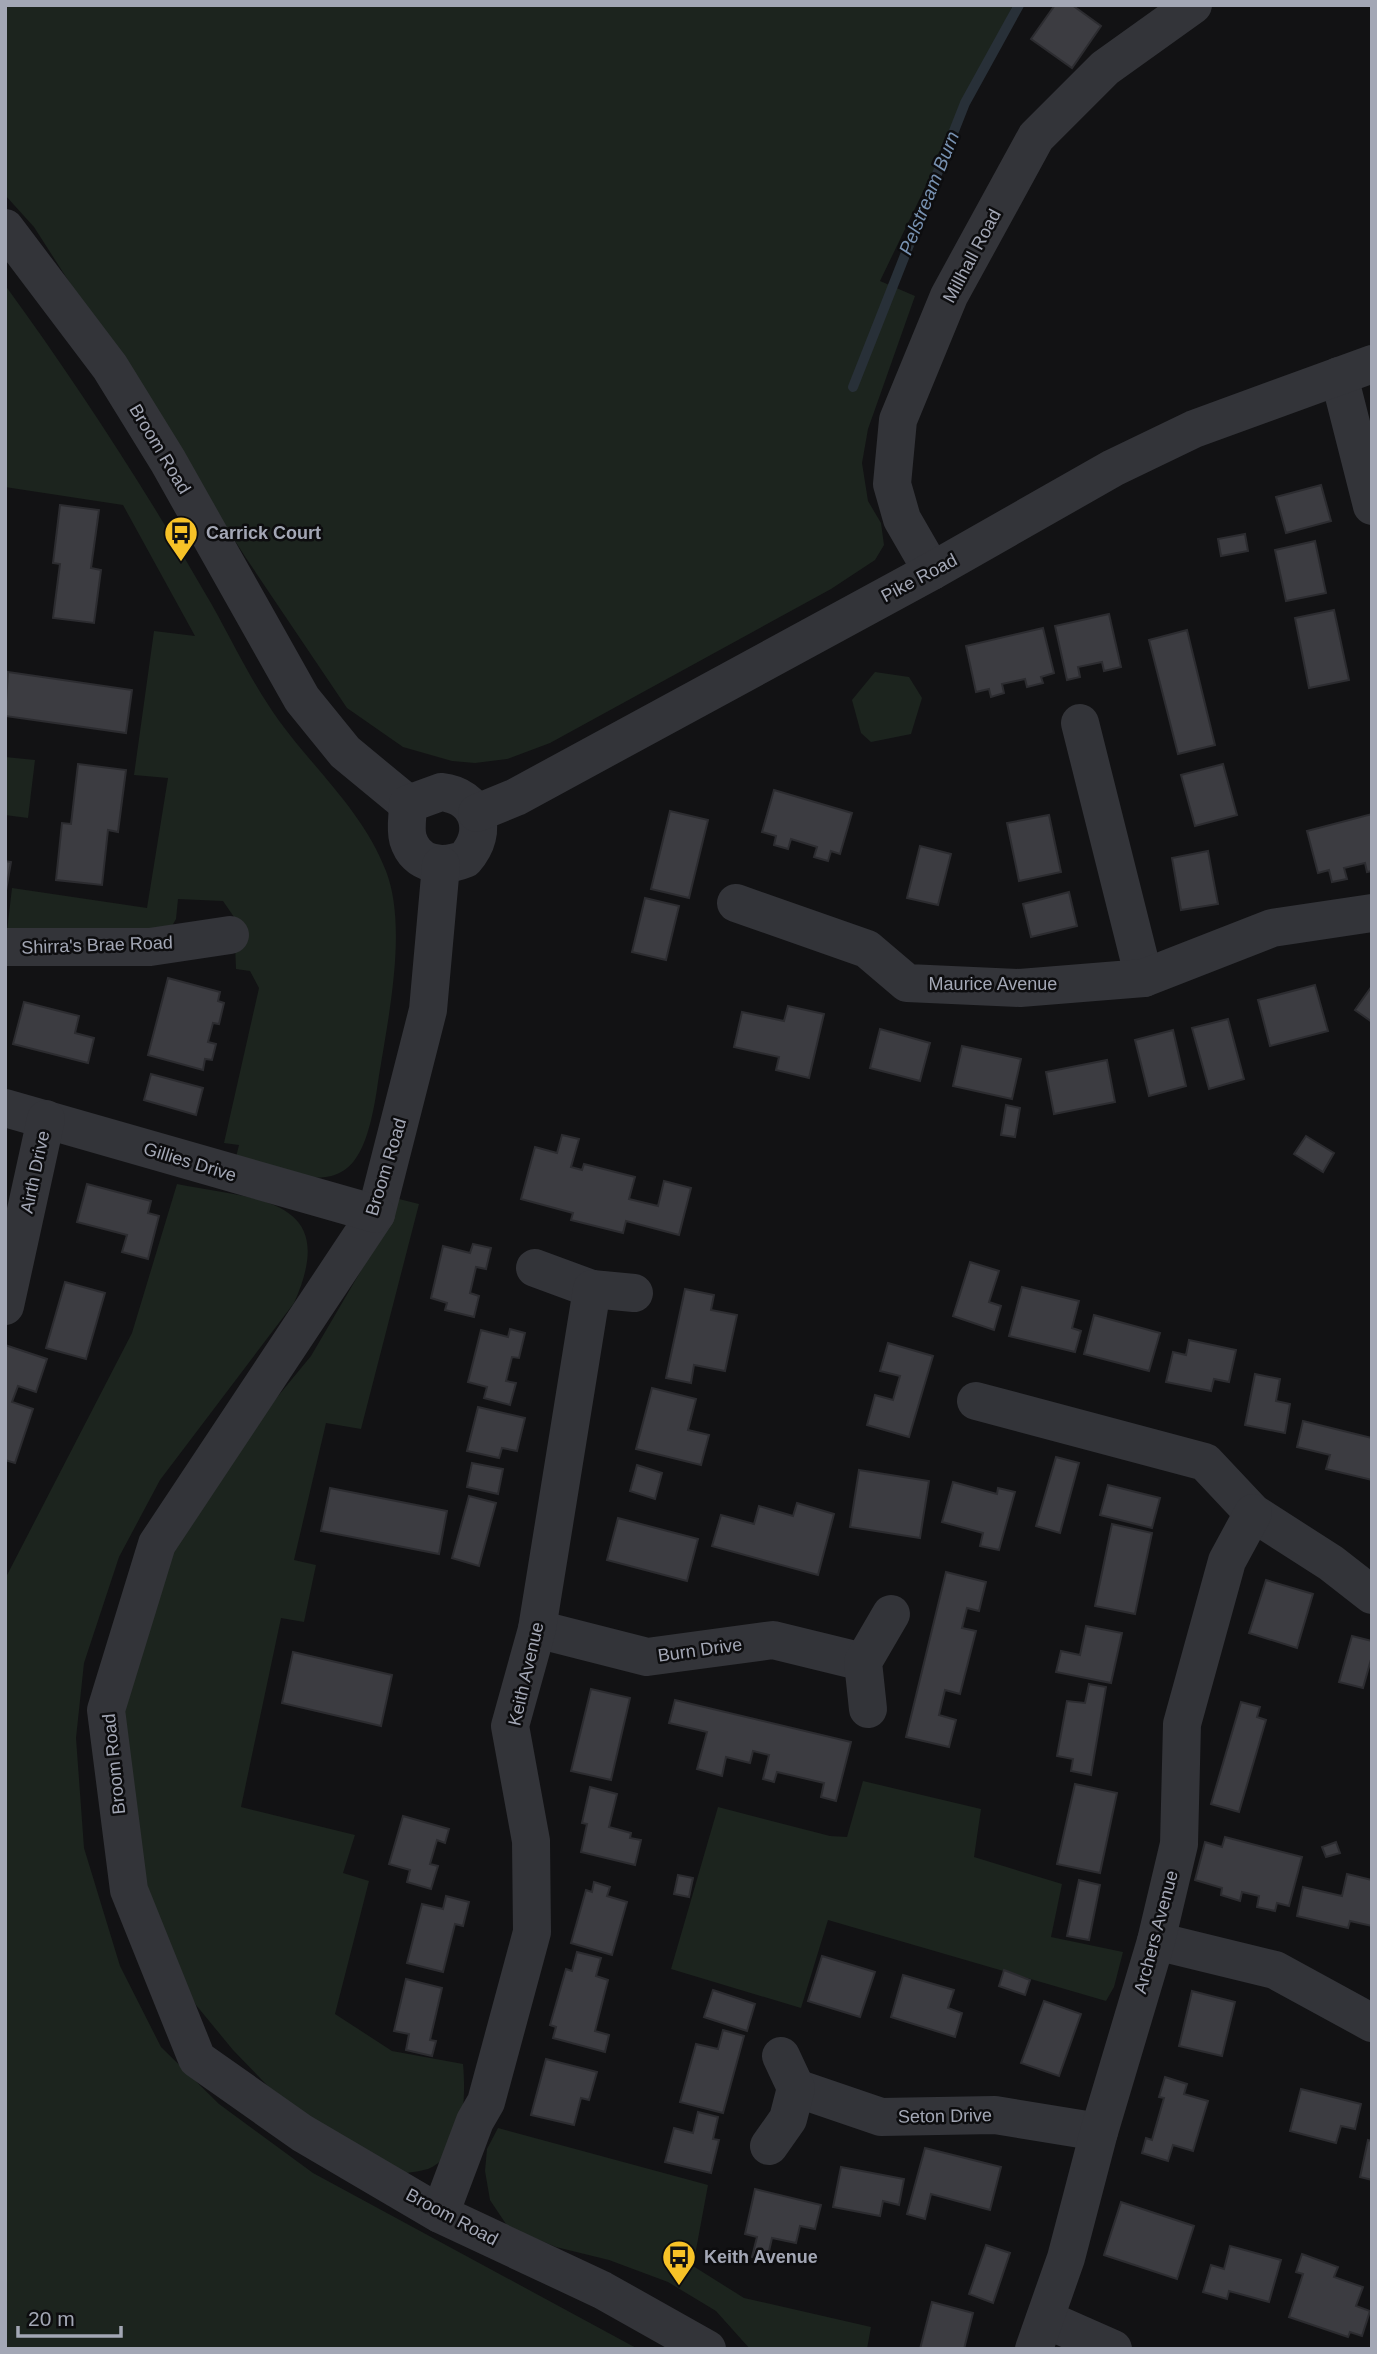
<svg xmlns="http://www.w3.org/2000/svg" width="1377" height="2354" viewBox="0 0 1377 2354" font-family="Arial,sans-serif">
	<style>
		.green { fill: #1c241e }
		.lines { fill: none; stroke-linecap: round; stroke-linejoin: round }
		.stream { stroke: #283038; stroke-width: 10 }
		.building { fill: #3c3c41; stroke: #2c2c30; stroke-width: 2 }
		.minor { stroke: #333439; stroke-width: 38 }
		.labels { text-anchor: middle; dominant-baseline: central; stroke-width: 5; stroke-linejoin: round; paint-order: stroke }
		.street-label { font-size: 18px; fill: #a3a7b5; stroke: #0d0d0f }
		.poi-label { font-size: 18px; font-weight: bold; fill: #a3a7b5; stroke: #0d0d0f; text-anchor: start }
		.water-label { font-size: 19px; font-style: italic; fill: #7892b2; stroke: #0d0d0f }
	</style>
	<rect width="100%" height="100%" fill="#121214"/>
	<!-- green -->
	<g class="green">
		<path d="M5,5H1013L880,281L915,296L868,429L862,463L868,501L881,523L884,545L875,560L831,589L550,743L507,759L475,763L452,761L403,747L347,708L246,558L34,227L5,195Z"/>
		<path d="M5,285C77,384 144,487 205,593C227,630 245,670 269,706C306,763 361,806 386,871C409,931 386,1027 377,1089C360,1201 326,1183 235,1161L239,1145L224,1143L259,988L250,971L236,969L234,917L223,901L178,899L176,919L169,931H7L12,888L147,908L168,778L134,775L154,631L195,636L123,505L5,487Z"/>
		<path d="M875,672L909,677L922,698L911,734L871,742L861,733L852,700Z"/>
		<path d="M5,757L35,760L28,818L5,815Z"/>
		<path d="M177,1184C255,1200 342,1196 294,1303L160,1480L119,1557L84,1663L76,1738L84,1848L120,1966L161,2047L219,2104L313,2173L638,2349H5V1579L132,1333Z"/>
		<path d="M399,1199L419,1204L361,1429L326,1423L294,1560L316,1565L304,1622L281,1618L241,1807L355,1835L343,1873L369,1881L335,2014L392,2051L463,2064C466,2097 465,2154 428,2169C421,2171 413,2172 406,2173L289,2108L233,2050L196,2005L152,1926L125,1813V1678L167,1556L251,1429L311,1356L376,1245Z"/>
		<path d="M863,1781L981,1809L974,1857L1062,1884L1051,1937L1123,1952L1114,1987L1106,2001L828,1920L801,2008L671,1969L718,1807L830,1836L847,1837Z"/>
		<path d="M498,2128L708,2185L693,2266L744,2298L871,2327L867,2349H750L716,2311L668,2282L609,2260L556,2247L508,2227L490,2200L485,2171L487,2149Z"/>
	</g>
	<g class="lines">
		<!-- stream -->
		<path class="stream" d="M853,387L965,103L1019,5"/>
	</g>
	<!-- building -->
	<g class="building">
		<path d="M1055,5H1072L1101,26L1072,68L1031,39Z"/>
		<path d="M1321,485L1331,521L1286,533L1276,497Z"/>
		<path d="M60,505L99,510L91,568L101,570L94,623L53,618L60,564L53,563Z"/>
		<path d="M1245,534L1248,551L1221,556L1218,539Z"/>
		<path d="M1315,541L1326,593L1286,601L1275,550Z"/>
		<path d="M1334,610L1349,680L1309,688L1295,618Z"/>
		<path d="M1109,614L1121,667L1104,671L1102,662L1078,667L1080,677L1067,680L1055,626Z"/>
		<path d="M1043,628L1054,673L1041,677L1043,683L1027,687L1025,679L1002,684L1004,693L991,697L989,689L976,692L966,646Z"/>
		<path d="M1187,630L1215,745L1178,754L1149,640Z"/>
		<path d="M8,672L132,690L126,733L5,716Z"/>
		<path d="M78,764L126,770L118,832L108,830L102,885L56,880L62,823L71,824Z"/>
		<path d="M1223,764L1237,815L1195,826L1181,775Z"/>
		<path d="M774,790L852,813L840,854L831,851L828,861L814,857L817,847L791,839L788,849L774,845L776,836L762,832Z"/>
		<path d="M670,811L708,820L689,898L651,889Z"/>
		<path d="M1372,814V871L1367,872L1365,863L1344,868L1347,879L1332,882L1329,870L1318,873L1307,831Z"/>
		<path d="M1049,815L1061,872L1019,881L1007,823Z"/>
		<path d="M920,846L951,854L938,905L907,898Z"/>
		<path d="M1208,851L1218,904L1181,910L1172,858Z"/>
		<path d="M5,861L11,862L5,896Z"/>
		<path d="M1069,892L1077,926L1031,937L1023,904Z"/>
		<path d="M645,898L679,906L666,960L632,952Z"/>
		<path d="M168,978L220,992L218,1001L224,1003L219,1024L213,1023L208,1042L216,1044L212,1060L205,1059L203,1070L148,1055Z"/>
		<path d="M1315,985L1328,1031L1270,1046L1258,1000Z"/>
		<path d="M1372,986V1022L1355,1010Z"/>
		<path d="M24,1002L79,1016L75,1033L94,1038L88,1063L13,1044Z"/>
		<path d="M788,1006L824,1014L809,1078L776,1070L779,1057L734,1047L742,1012L784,1021Z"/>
		<path d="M1228,1019L1244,1079L1209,1089L1192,1028Z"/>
		<path d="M880,1029L930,1043L920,1081L870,1068Z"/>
		<path d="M1173,1030L1186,1086L1149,1096L1135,1040Z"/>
		<path d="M962,1046L1021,1059L1012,1099L953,1086Z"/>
		<path d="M1107,1060L1115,1102L1054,1114L1046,1072Z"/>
		<path d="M151,1074L203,1088L196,1115L144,1100Z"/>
		<path d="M1006,1105L1020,1108L1015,1137L1001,1135Z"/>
		<path d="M562,1135L579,1139L571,1167L582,1170L584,1164L635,1177L629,1199L658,1206L664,1181L691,1188L679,1235L626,1221L623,1233L571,1220L573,1213L521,1199L535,1147L557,1153Z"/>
		<path d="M1306,1136L1334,1153L1323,1172L1294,1154Z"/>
		<path d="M87,1184L151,1201L148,1213L159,1216L148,1259L122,1252L127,1235L77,1222Z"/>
		<path d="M473,1244L491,1248L486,1269L476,1267L470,1293L479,1296L474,1317L445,1310L447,1303L431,1298L443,1246L470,1253Z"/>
		<path d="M970,1262L999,1271L989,1302L1001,1306L994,1330L953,1316Z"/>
		<path d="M65,1282L105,1293L86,1359L46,1348Z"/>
		<path d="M1022,1287L1079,1301L1072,1328L1081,1331L1075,1352L1009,1336Z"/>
		<path d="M685,1289L714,1295L711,1310L737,1315L725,1371L694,1365L691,1383L666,1378Z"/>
		<path d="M1094,1315L1160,1333L1149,1371L1084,1354Z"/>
		<path d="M510,1329L525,1333L519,1358L512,1357L506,1381L516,1383L510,1405L484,1398L487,1387L468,1382L481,1330L508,1337Z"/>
		<path d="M1189,1340L1236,1350L1229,1382L1214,1379L1211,1391L1166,1382L1173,1352L1186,1355Z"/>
		<path d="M888,1343L933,1356L909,1437L867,1425L875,1395L893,1400L900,1376L880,1371Z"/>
		<path d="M5,1345L47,1359L36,1392L18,1386L12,1402L33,1409L15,1463L5,1460Z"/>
		<path d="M1255,1374L1280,1379L1276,1401L1290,1404L1285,1433L1245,1425Z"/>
		<path d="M652,1388L696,1399L688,1430L709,1435L701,1465L636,1449Z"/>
		<path d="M478,1407L525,1418L517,1451L502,1448L499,1458L467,1451Z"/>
		<path d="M1303,1421L1372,1438V1480L1326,1469L1330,1455L1297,1447Z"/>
		<path d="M1056,1457L1079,1463L1060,1533L1036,1526Z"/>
		<path d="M472,1463L503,1469L498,1494L467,1487Z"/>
		<path d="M637,1465L662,1473L655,1499L630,1491Z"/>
		<path d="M859,1470L929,1481L920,1538L850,1527Z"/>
		<path d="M953,1482L997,1494L998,1488L1015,1492L999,1550L980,1546L983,1533L942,1522Z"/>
		<path d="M1108,1485L1160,1498L1152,1528L1100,1515Z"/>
		<path d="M330,1488L447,1511L439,1554L321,1531Z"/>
		<path d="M469,1496L496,1503L479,1566L452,1558Z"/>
		<path d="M797,1503L834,1514L818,1575L712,1546L721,1515L754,1524L759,1506L793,1516Z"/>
		<path d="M618,1518L698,1539L687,1581L607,1560Z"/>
		<path d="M1112,1524L1152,1533L1135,1614L1095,1606Z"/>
		<path d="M946,1572L986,1582L979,1611L967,1608L962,1628L976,1631L960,1694L945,1690L939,1715L956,1720L949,1747L906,1737Z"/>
		<path d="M1266,1580L1313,1594L1297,1648L1249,1633Z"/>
		<path d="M1086,1626L1122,1633L1111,1683L1056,1672L1061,1651L1080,1655Z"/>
		<path d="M1352,1636L1372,1641V1656L1363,1688L1339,1682Z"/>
		<path d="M293,1652L392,1675L381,1726L282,1703Z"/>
		<path d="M1089,1684L1106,1687L1091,1775L1071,1771L1073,1759L1057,1756L1067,1701L1085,1703Z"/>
		<path d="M591,1689L630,1698L611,1780L571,1771Z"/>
		<path d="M675,1700L851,1742L836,1801L821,1797L824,1783L777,1772L774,1782L763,1779L769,1755L753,1751L750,1763L726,1757L722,1776L697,1769L707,1732L669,1723Z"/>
		<path d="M1241,1702L1260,1707L1257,1717L1266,1720L1239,1812L1211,1804Z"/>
		<path d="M1075,1784L1117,1793L1100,1873L1057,1864Z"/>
		<path d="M590,1787L617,1794L609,1827L631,1833L630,1838L641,1840L635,1865L581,1852L587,1824L582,1823Z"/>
		<path d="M403,1816L449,1829L445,1843L437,1840L430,1864L438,1866L431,1889L407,1882L410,1870L389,1864Z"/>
		<path d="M1225,1837L1302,1857L1289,1906L1277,1903L1275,1911L1257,1907L1259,1896L1242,1892L1240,1901L1221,1895L1222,1888L1195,1880L1205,1842L1222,1847Z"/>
		<path d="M1336,1842L1340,1853L1326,1857L1322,1847Z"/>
		<path d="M1347,1874L1372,1880V1926L1350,1921L1348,1928L1297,1916L1303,1887L1342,1896Z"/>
		<path d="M678,1875L693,1878L689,1897L674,1894Z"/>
		<path d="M1079,1880L1100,1885L1089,1940L1067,1936Z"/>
		<path d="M594,1882L610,1887L607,1896L627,1902L612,1955L571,1943L586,1890L592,1892Z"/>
		<path d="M446,1896L469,1902L463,1926L455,1924L443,1972L407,1963L422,1904L443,1909Z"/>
		<path d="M577,1952L601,1958L596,1976L608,1980L595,2031L609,2035L605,2052L553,2038L556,2027L550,2025L566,1969L572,1971Z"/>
		<path d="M822,1956L875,1972L860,2017L808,2001Z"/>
		<path d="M1004,1970L1030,1980L1025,1995L999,1986Z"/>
		<path d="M903,1975L954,1990L948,2008L962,2013L955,2037L891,2017Z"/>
		<path d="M406,1979L442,1988L430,2040L436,2041L432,2056L406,2050L409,2034L394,2031Z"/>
		<path d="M713,1990L755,2004L747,2031L704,2017Z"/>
		<path d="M1192,1991L1235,2002L1222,2056L1179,2046Z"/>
		<path d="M1044,2001L1081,2014L1059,2076L1021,2063Z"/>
		<path d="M723,2030L744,2036L723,2113L680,2102L696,2044L718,2049Z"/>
		<path d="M546,2059L597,2072L589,2100L581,2098L574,2125L531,2115Z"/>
		<path d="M1165,2077L1187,2084L1184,2094L1208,2101L1193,2151L1173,2145L1168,2161L1142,2153L1146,2138L1152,2140L1164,2098L1159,2097Z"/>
		<path d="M1301,2089L1361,2104L1355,2129L1341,2126L1336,2143L1290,2131Z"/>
		<path d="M698,2112L718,2117L713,2139L719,2140L711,2173L665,2162L674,2128L693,2133Z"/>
		<path d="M1368,2140L1372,2141V2180L1360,2177Z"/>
		<path d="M925,2148L1001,2167L990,2210L931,2194L925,2219L907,2214Z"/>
		<path d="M841,2167L904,2179L899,2205L883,2201L880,2216L833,2207Z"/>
		<path d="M755,2189L821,2205L815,2229L800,2226L796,2243L772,2238L767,2260L752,2257L757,2237L745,2234Z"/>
		<path d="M1121,2202L1194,2226L1177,2279L1104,2255Z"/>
		<path d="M986,2245L1010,2253L993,2303L969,2294Z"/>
		<path d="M1230,2246L1281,2260L1269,2302L1229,2291L1227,2299L1203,2292L1211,2265L1224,2269Z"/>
		<path d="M1302,2254L1338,2267L1334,2277L1363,2287L1356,2306L1370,2311L1362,2336L1350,2332L1348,2337L1289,2317L1303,2274L1296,2272Z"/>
		<path d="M932,2302L973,2313L964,2349H920Z"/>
	</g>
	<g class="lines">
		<!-- minor -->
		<g class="minor">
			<path d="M5,228L110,367L168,461L302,699L345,752L408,804"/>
			<path d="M1339,376L1372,506"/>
			<path d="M932,571L902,519L892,484L898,420L949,296L1036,137L1105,68L1193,5"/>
			<path d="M1080,723L1144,978"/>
			<path d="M441,792C478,796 490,831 465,859C443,868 416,866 408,839C405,828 408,815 408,804Z"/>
			<path d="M477,813L516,797L932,571L1113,468L1194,429L1372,364"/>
			<path d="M441,865L428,1010L376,1214L157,1544L106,1710L129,1890L197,2059L302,2133L440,2214L602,2290L707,2349"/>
			<path d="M736,903L867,949L907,983L1020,988L1144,978L1272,928L1372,913"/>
			<path d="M5,947H150L230,935"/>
			<path d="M5,1108L376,1214"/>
			<path d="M535,1268L592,1289"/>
			<path d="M5,1306L46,1119"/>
			<path d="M976,1401L1205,1462L1253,1513L1331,1563L1372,1595"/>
			<path d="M537,1629L647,1657L773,1640L863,1662"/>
			<path d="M868,1709L863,1662L891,1614"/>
			<path d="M1156,1941L1275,1970L1372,2023"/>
			<path d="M796,2088L881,2117L995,2115L1099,2132"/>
			<path d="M769,2146L788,2119L796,2088L781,2056"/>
			<path d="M440,2214L475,2121L486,2102L532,1932L531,1841L510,1726L537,1629L592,1289L634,1293"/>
			<path d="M1045,2319L1113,2349"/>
			<path d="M1034,2349L1066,2258L1099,2132L1156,1941L1179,1844L1182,1724L1227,1561L1253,1513"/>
		</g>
	</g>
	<!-- icons -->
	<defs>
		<g id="bus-pin" transform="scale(1.75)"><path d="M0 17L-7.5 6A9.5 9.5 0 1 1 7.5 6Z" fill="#f7c227" stroke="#0d0d0f"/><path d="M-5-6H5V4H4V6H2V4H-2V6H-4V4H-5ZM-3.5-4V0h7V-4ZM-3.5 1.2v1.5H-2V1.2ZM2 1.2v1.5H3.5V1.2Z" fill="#111"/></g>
	</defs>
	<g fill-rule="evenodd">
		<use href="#bus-pin" x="181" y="533"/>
		<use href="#bus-pin" x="679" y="2257"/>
	</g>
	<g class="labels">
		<!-- street labels -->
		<g class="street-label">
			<text transform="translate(972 256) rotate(-62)">Millhall Road</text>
			<text transform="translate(160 449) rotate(59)">Broom Road</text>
			<text transform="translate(919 578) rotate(-28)">Pike Road</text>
			<text transform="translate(97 945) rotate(-2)">Shirra's Brae Road</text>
			<text x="993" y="984">Maurice Avenue</text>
			<text transform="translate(190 1162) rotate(17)">Gillies Drive</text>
			<text transform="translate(386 1167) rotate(-73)">Broom Road</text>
			<text transform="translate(35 1172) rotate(-78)">Airth Drive</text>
			<text transform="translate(700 1650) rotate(-8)">Burn Drive</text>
			<text transform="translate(526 1674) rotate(-77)">Keith Avenue</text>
			<text transform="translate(114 1764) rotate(-96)">Broom Road</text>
			<text transform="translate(1156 1932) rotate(-75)">Archers Avenue</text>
			<text transform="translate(945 2116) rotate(-1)">Seton Drive</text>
			<text transform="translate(452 2217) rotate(28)">Broom Road</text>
		</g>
		<!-- poi labels -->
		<g class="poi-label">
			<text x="206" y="533">Carrick Court</text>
			<text x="704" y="2257">Keith Avenue</text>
		</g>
		<!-- water labels -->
		<g class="water-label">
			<text transform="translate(929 193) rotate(-68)">Pelstream Burn</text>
		</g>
	</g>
	<!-- border -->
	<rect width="1377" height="2354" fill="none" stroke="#a3a7b5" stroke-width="14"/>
	<!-- scale -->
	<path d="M18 2326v10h103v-10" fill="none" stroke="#a3a7b5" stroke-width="3.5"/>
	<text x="28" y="2326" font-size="21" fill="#a3a7b5" stroke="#0d0d0f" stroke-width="5" paint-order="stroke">20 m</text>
</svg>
